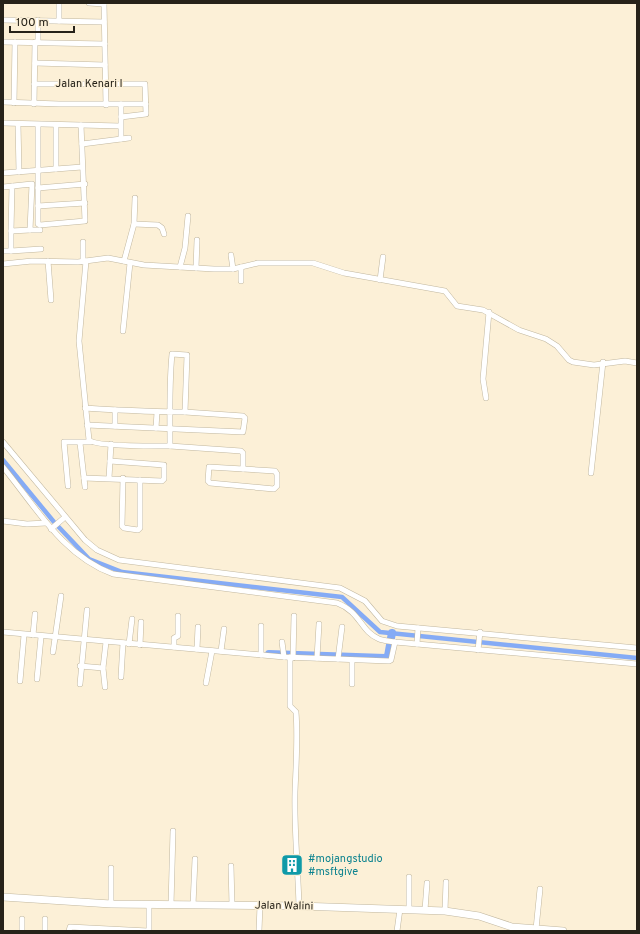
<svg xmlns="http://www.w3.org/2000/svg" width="640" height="934" viewBox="0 0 640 934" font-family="Overpass,sans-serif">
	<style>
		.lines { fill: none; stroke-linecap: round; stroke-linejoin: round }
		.canal { stroke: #85abf5; stroke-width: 4.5 }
		.river { stroke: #85abf5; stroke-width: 8 }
		.street-casing { stroke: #c1b79f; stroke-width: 6 }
		.secondary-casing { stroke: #c1b79f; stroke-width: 8 }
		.street { stroke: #fff; stroke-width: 5 }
		.secondary { stroke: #fff; stroke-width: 7 }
		.labels { text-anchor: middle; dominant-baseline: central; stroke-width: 3; stroke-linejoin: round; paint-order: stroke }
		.street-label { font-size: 11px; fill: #262219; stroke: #fcf0d7 }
		.culture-label { font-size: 11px; fill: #0d838f; stroke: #fcf0d7; text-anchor: start }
	</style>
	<rect width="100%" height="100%" fill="#fcf0d7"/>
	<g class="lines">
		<!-- canal -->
		<path class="canal" d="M3,460L54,522L89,559L122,572L342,597L380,632L637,658"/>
		<!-- river -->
		<g class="river">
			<path d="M391,638L392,633"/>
			<path d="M269,654L385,658L388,656L390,645"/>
		</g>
		<!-- street casing -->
		<g class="street-casing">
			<g id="street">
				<path d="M89,3L104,4"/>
				<path d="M104,3L106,105"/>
				<path d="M3,20L104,22"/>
				<path d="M59,21V3"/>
				<path d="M3,42L105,44"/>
				<path d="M38,42V20"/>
				<path d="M35,63L105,65"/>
				<path d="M34,84H145L146,114L121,117"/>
				<path d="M3,102L59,104H146"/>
				<path d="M14,103L15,42"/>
				<path d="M34,104L35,42"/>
				<path d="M3,123L120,126"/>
				<path d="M18,124L19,172"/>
				<path d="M38,125V224L40,225L85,221L81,125"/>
				<path d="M121,139V104"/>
				<path d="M82,144L129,138"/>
				<path d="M56,169V125"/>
				<path d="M3,173L82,167"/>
				<path d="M3,187L32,184L30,230L11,231L12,186"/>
				<path d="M38,188L85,184"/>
				<path d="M38,206L85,203"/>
				<path d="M134,224L158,225L162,228L164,234"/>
				<path d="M30,230H40"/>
				<path d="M3,251H11V231"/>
				<path d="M11,251L41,249"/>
				<path d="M231,255L233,269"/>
				<path d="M48,261L51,300"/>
				<path d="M86,261L79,341L89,440C96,447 157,446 170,446"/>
				<path d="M124,261L134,224L135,198"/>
				<path d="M83,262V242"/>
				<path d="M3,264L32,261L78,262L108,258L144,265L214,269H233L258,263H313L344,273L445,291L457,306L483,310L519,330L546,339L557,346L569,360L573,362L594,365L625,361L637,363"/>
				<path d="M180,267L185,248L188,216"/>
				<path d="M241,267V281"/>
				<path d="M196,268L197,240"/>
				<path d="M380,280L383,257"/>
				<path d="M123,331L130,263"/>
				<path d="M486,398L483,379L489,312"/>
				<path d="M85,408C119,410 152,412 185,412L187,355L172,354C169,385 170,416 170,446L241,451L243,453V469"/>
				<path d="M87,425L243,432L245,418L243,416L185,412"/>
				<path d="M115,426V410"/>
				<path d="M156,428L157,412"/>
				<path d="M3,442L85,540L97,550L119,560L340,588L365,601L382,621L397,626L637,648"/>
				<path d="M80,443L85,487"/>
				<path d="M3,467C36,507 62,555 113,574L337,603C361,612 360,631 379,639C384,641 390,641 395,642L637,664"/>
				<path d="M209,467L275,471L277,474V486L274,489L210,483L208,481Z"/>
				<path d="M591,473L603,362"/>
				<path d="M84,478L162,481L164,479V465L110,461"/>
				<path d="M109,478L111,444"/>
				<path d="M123,478L122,526L124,528L138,530L140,528V480"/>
				<path d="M68,486L64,442H91"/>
				<path d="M3,521L27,524L46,523"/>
				<path d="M51,529L65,517"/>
				<path d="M3,632L284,657L389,661L391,660L395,642"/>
				<path d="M33,635L35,614"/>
				<path d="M282,642L284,657"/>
				<path d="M129,644L132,619"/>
				<path d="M417,644L418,628"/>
				<path d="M140,645L141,622"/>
				<path d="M174,647V638L178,636V616"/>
				<path d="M197,649L198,627"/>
				<path d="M478,650L480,632"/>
				<path d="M221,651L224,629"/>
				<path d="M53,652L61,596"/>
				<path d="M261,655V626"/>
				<path d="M290,657V706L296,712C298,738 296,765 295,792C294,829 298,868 299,906"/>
				<path d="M293,658L294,616"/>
				<path d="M317,658L319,624"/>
				<path d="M338,659L342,627"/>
				<path d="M352,660V684"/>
				<path d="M80,666L103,668"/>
				<path d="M121,677L123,643"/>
				<path d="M37,679L41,637"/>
				<path d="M20,681L24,635"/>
				<path d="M206,683L212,651"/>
				<path d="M80,684L87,610"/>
				<path d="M105,687L103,668L106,642"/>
				<path d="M231,866L232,905"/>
				<path d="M111,868V904"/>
				<path d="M149,905V931"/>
				<path d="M171,905L173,831"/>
				<path d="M193,905L195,859"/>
				<path d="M409,910V877"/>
				<path d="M425,910L427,883"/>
				<path d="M445,911L446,882"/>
				<path d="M22,919V931"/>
				<path d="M45,919V931"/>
				<path d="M536,929L540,889"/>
				<path d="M69,931L70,927L148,931"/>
				<path d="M259,931L260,905"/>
				<path d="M397,931L400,909"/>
			</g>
		</g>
		<!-- secondary casing -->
		<g class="secondary-casing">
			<path id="secondary" d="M3,897L111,904L299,906L445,911L479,916L512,927L563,931"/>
		</g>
		<!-- street -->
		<use href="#street" class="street"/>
		<!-- secondary -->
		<use href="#secondary" class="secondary"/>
	</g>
	<!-- icons -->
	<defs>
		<g id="building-square" transform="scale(1.15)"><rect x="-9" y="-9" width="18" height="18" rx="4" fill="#0f9aa8" stroke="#fcf0d7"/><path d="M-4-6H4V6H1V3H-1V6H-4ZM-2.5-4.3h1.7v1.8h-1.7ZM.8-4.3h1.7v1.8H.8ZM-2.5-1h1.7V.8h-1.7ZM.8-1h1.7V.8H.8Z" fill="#fff"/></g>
	</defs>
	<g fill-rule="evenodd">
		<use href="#building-square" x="292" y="865"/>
	</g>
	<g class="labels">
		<!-- street labels -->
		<g class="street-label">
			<text x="89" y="84">Jalan Kenari I</text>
			<text transform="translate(284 906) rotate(1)">Jalan Walini</text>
		</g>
		<!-- culture labels -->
		<g class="culture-label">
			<text x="308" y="859">#mojangstudio<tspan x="308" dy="13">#msftgive</tspan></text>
		</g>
	</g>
	<!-- border -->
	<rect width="640" height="934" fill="none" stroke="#262219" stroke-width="8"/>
	<!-- scale -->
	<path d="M10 26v6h64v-6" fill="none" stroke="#262219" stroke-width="2"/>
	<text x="16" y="26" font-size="12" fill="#262219" stroke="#fcf0d7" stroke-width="3" paint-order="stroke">100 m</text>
</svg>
